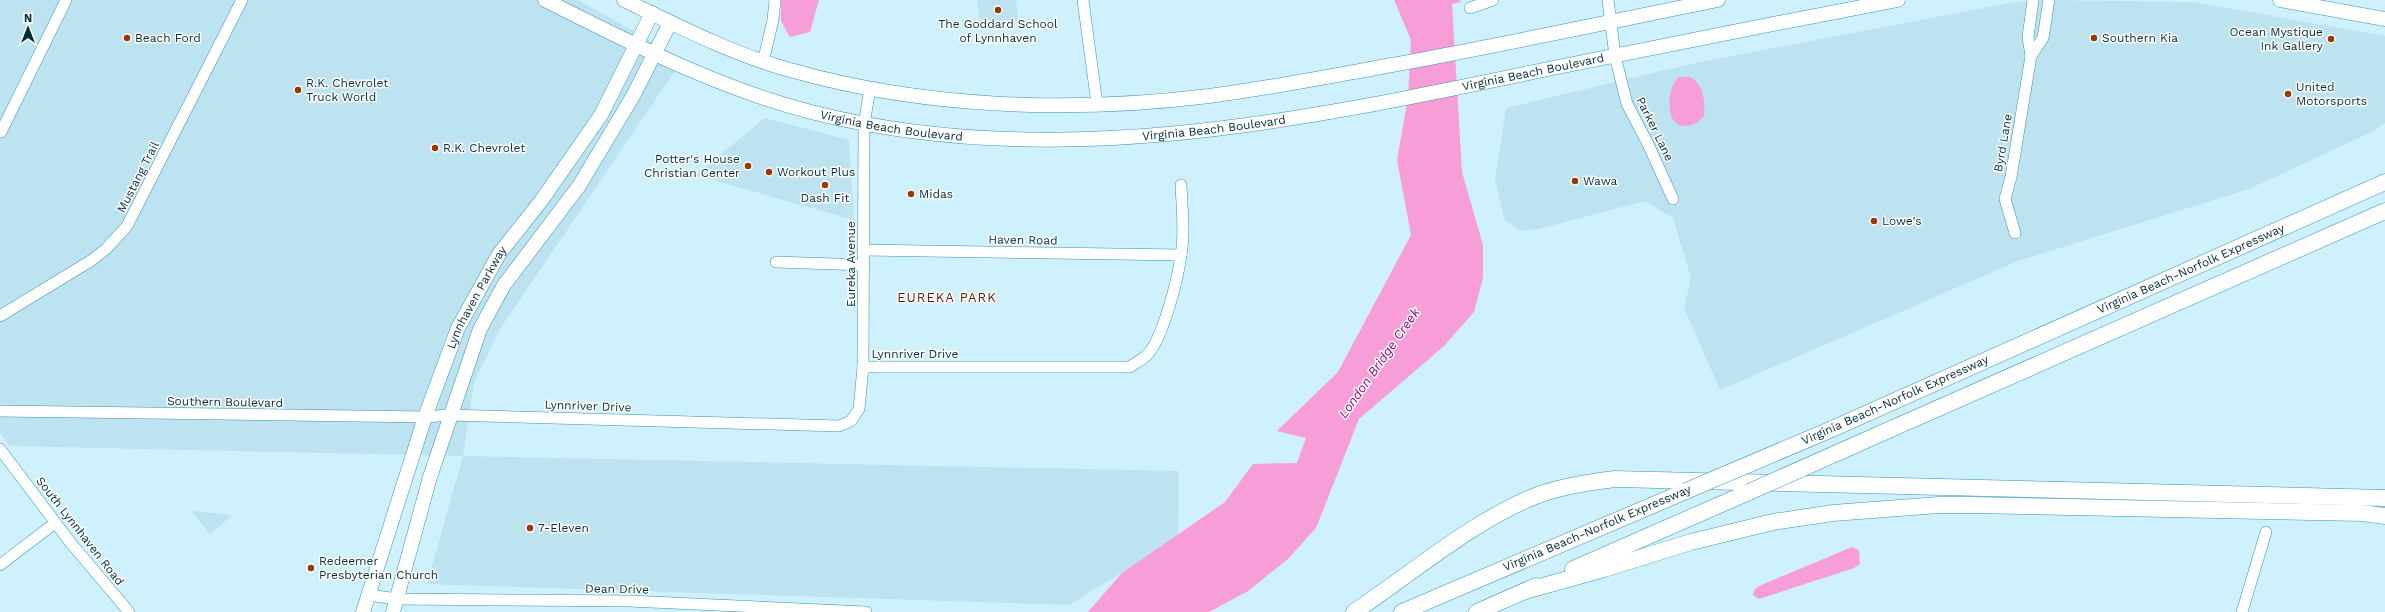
<svg xmlns="http://www.w3.org/2000/svg" width="2385" height="612" viewBox="0 0 2385 612" font-family="'Work Sans',sans-serif">
	<style>
		.built { fill: #bde3f0 }
		.water { fill: #f79dd7 }
		.lines { fill: none; stroke-linecap: round; stroke-linejoin: round }
		.minor-casing { stroke: #3395b2; stroke-width: 12 }
		.major-casing { stroke: #3395b2; stroke-width: 15 }
		.highway-casing { stroke: #3395b2; stroke-width: 17 }
		.minor { stroke: #fff; stroke-width: 11 }
		.major { stroke: #fff; stroke-width: 14 }
		.highway { stroke: #fff; stroke-width: 16 }
		.highway-bridge-casing { stroke: #3395b2; stroke-width: 17; stroke-linecap: butt }
		.highway-bridge { stroke: #fff; stroke-width: 16 }
		.poi-dot { fill: #9b3701; stroke: #fff; stroke-width: 1.5 }
		.labels { text-anchor: middle; dominant-baseline: central; stroke-width: 3; stroke-linejoin: round; paint-order: stroke }
		.poi-label { font-size: 12px; fill: #022d39; stroke: #fff; text-anchor: start }
		.street-label { font-size: 12px; fill: #022d39; stroke: #fff }
		.neighbourhood-label { font-size: 13px; letter-spacing: 1px; fill: #5c1c00; stroke: #fff }
		.water-label { font-size: 13px; font-style: italic; fill: #950a74; stroke: #fff }
	</style>
	<rect width="100%" height="100%" fill="#cff1fd"/>
	<!-- built -->
	<g class="built">
		<path d="M0,0H578L683,59L500,329L474,382L463,456L1179,471L1178,538L1069,605L427,584L463,456L10,446L0,433Z"/>
		<path d="M977,0H1016L1018,20L980,25Z"/>
		<path d="M2042,0L2193,2L2385,36V123L2376,130L2249,189L2018,261L1720,390L1684,308L1691,278L1673,218L1645,201L1539,229L1520,231L1505,221L1495,180L1506,108L1695,63L2009,3Z"/>
		<path d="M765,118L849,140L854,220L695,175Z"/>
		<path d="M191,511L233,515L210,534Z"/>
	</g>
	<!-- water -->
	<g class="water">
		<path d="M781,0H819L810,32L790,37L781,21Z"/>
		<path d="M1394,0H1460L1461,2L1452,4L1462,172L1483,245V278L1474,312L1444,346L1359,419L1316,528L1288,559L1248,591L1209,612H1088L1122,573L1225,502L1253,464L1297,463L1306,438L1277,431L1338,372L1411,235L1397,160L1408,98L1411,40Z"/>
		<path d="M1679,77H1690C1704,84 1705,102 1704,116C1699,124 1682,131 1674,121C1666,110 1669,85 1679,77Z"/>
		<path d="M1852,547L1859,550L1860,564L1854,568L1759,599L1753,595L1754,590L1759,586Z"/>
	</g>
	<g class="lines">
		<!-- minor casing -->
		<g class="minor-casing">
			<g id="minor">
				<path d="M1083,0L1097,104"/>
				<path d="M1608,0L1615,56L1627,104L1648,144L1673,199"/>
				<path d="M1470,8L1493,0"/>
				<path d="M2031,56L2043,38L2049,0"/>
				<path d="M763,62L773,20L775,0"/>
				<path d="M1,132L66,0"/>
				<path d="M2015,233L2005,199L2011,177L2031,56L2028,37L2033,0"/>
				<path d="M864,250L1181,255"/>
				<path d="M776,262L864,265"/>
				<path d="M0,316L92,260L106,249L127,226L242,0"/>
				<path d="M863,367L864,124L870,89"/>
				<path d="M0,411L425,417L449,415L839,426L851,421L859,409L863,367H1130C1135,363 1142,360 1147,355C1163,339 1178,278 1181,255C1185,232 1182,208 1181,185"/>
				<path d="M0,449L70,542L129,612"/>
				<path d="M0,565L55,523"/>
				<path d="M369,595L397,599L630,601L866,612"/>
				<path d="M2242,612L2266,532"/>
			</g>
		</g>
		<!-- major casing -->
		<g class="major-casing">
			<g id="major">
				<path id="s1" d="M545,0C633,44 719,89 815,113C1059,174 1308,119 1548,69C1665,45 1781,22 1898,0"/>
				<path d="M624,0C678,26 732,54 790,70C924,108 1071,113 1209,96C1271,88 1331,76 1392,65C1501,45 1609,22 1718,0"/>
				<path d="M2280,0L2385,19"/>
				<path id="s2" d="M363,612L425,417L458,328L499,254L541,201L601,115L652,13"/>
				<path d="M393,612L430,477L480,329L504,285L579,186L633,96L670,23"/>
			</g>
		</g>
		<!-- highway casing -->
		<g class="highway-casing">
			<g id="highway">
				<path id="s3" d="M1832,429L2385,182"/>
				<path d="M1891,429L2385,211"/>
				<path d="M1573,569L1749,492"/>
				<path d="M1525,591L1604,569L1691,542L1773,522L1833,513L1939,505H1973L2362,513L2385,516"/>
				<path d="M1354,612C1411,574 1475,519 1538,495C1563,486 1589,482 1615,479L2385,498"/>
				<path d="M1402,612L1686,491"/>
				<path d="M1477,612L1536,586"/>
			</g>
		</g>
		<!-- minor -->
		<use href="#minor" class="minor"/>
		<!-- major -->
		<use href="#major" class="major"/>
		<!-- highway -->
		<use href="#highway" class="highway"/>
		<!-- highway-bridge casing -->
		<g class="highway-bridge-casing">
			<g id="highway-bridge">
				<path d="M1686,491L1832,429"/>
				<path d="M1749,492L1891,429"/>
			</g>
		</g>
		<!-- highway-bridge -->
		<use href="#highway-bridge" class="highway-bridge"/>
	</g>
	<!-- markers -->
	<g class="poi-dot">
		<circle cx="998" cy="10" r="4"/>
		<circle cx="127" cy="38" r="4"/>
		<circle cx="2094" cy="38" r="4"/>
		<circle cx="2331" cy="39" r="4"/>
		<circle cx="298" cy="90" r="4"/>
		<circle cx="2288" cy="94" r="4"/>
		<circle cx="435" cy="148" r="4"/>
		<circle cx="748" cy="166" r="4"/>
		<circle cx="769" cy="172" r="4"/>
		<circle cx="1575" cy="181" r="4"/>
		<circle cx="825" cy="185" r="4"/>
		<circle cx="911" cy="194" r="4"/>
		<circle cx="1874" cy="221" r="4"/>
		<circle cx="530" cy="528" r="4"/>
		<circle cx="311" cy="568" r="4"/>
	</g>
	<g class="labels">
		<!-- poi labels -->
		<g class="poi-label">
			<text x="998" y="24" text-anchor="middle">The Goddard School<tspan x="998" dy="14">of Lynnhaven</tspan></text>
			<text x="2323" y="32" text-anchor="end">Ocean Mystique<tspan x="2323" dy="14">Ink Gallery</tspan></text>
			<text x="135" y="38">Beach Ford</text>
			<text x="2102" y="38">Southern Kia</text>
			<text x="306" y="83">R.K. Chevrolet<tspan x="306" dy="14">Truck World</tspan></text>
			<text x="2296" y="87">United<tspan x="2296" dy="14">Motorsports</tspan></text>
			<text x="443" y="148">R.K. Chevrolet</text>
			<text x="740" y="159" text-anchor="end">Potter's House<tspan x="740" dy="14">Christian Center</tspan></text>
			<text x="777" y="172">Workout Plus</text>
			<text x="1583" y="181">Wawa</text>
			<text x="919" y="194">Midas</text>
			<text x="825" y="198" text-anchor="middle">Dash Fit</text>
			<text x="1882" y="221">Lowe's</text>
			<text x="538" y="528">7-Eleven</text>
			<text x="319" y="561">Redeemer<tspan x="319" dy="14">Presbyterian Church</tspan></text>
		</g>
		<!-- street labels -->
		<g class="street-label">
			<text stroke="none"><textPath href="#s1" startOffset="1019">Virginia Beach Boulevard</textPath></text>
			<text stroke="none"><textPath href="#s1" startOffset="371">Virginia Beach Boulevard</textPath></text>
			<text stroke="none"><textPath href="#s1" startOffset="695">Virginia Beach Boulevard</textPath></text>
			<text transform="translate(1655 129) rotate(64)">Parker Lane</text>
			<text transform="translate(2003 143) rotate(-80)">Byrd Lane</text>
			<text transform="translate(138 177) rotate(-63)">Mustang Trail</text>
			<text transform="translate(1023 240) rotate(1)">Haven Road</text>
			<text transform="translate(851 264) rotate(-90)">Eureka Avenue</text>
			<text stroke="none"><textPath href="#s3" startOffset="393">Virginia Beach-Norfolk Expressway</textPath></text>
			<text stroke="none"><textPath href="#s2" startOffset="335">Lynnhaven Parkway</textPath></text>
			<text x="915" y="354">Lynnriver Drive</text>
			<text transform="translate(1895 400) rotate(-24)">Virginia Beach-Norfolk Expressway</text>
			<text transform="translate(225 402) rotate(1)">Southern Boulevard</text>
			<text transform="translate(588 406) rotate(2)">Lynnriver Drive</text>
			<text transform="translate(1597 528) rotate(-23)">Virginia Beach-Norfolk Expressway</text>
			<text transform="translate(80 531) rotate(52)">South Lynnhaven Road</text>
			<text transform="translate(617 589) rotate(1)">Dean Drive</text>
		</g>
		<!-- neighbourhood labels -->
		<g class="neighbourhood-label">
			<text x="947" y="297">EUREKA PARK</text>
		</g>
		<!-- water labels -->
		<g class="water-label">
			<text transform="translate(1379 363) rotate(-55)">London Bridge Creek</text>
		</g>
	</g>
	<!-- north arrow -->
	<g transform="translate(28 28)" stroke="#ffffff" stroke-width="3" paint-order="stroke">
	<path d="M0-3L7 15L0 10L-7 15Z" fill="#022d39"/>
	<text y="-6" font-size="11" font-weight="bold" text-anchor="middle" fill="#022d39">N</text>
	</g>
</svg>
